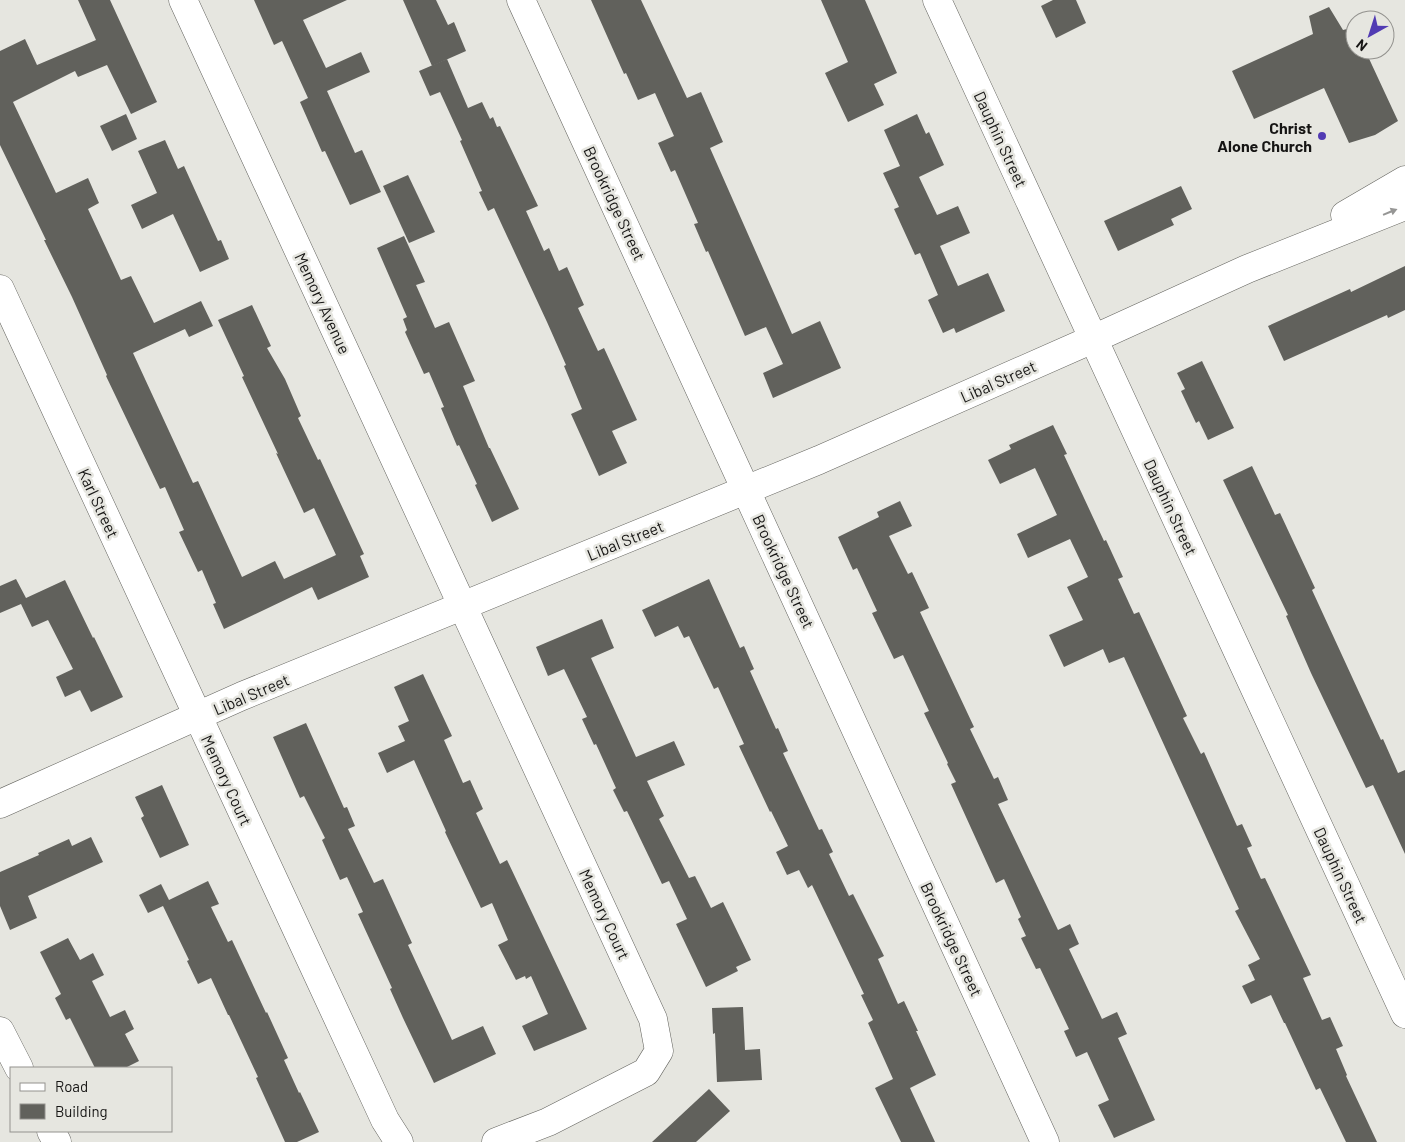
<svg xmlns="http://www.w3.org/2000/svg" width="1405" height="1142" viewBox="0 0 1405 1142" font-family="Barlow,sans-serif">
	<style>
		.building { fill: #61615c }
		.lines { fill: none; stroke-linecap: round; stroke-linejoin: round }
		.minor-casing { stroke: #64645f; stroke-width: 29 }
		.minor { stroke: #fff; stroke-width: 28 }
		.oneway { fill: #969695 }
		.poi-dot { fill: #513bb3; stroke: #e6e6e0; stroke-width: 2 }
		.labels { text-anchor: middle; dominant-baseline: central; stroke-width: 5; stroke-linejoin: round; paint-order: stroke }
		.poi-label { font-size: 16px; font-weight: bold; fill: #161514; stroke: #e6e6e0; text-anchor: end }
		.street-label { font-size: 16px; fill: #161514; stroke: #e6e6e0 }
	</style>
	<rect width="100%" height="100%" fill="#e6e6e0"/>
	<!-- building -->
	<g class="building">
		<path d="M78,0H110L157,102L131,114L107,65L78,77L75,71L13,102L56,193L88,178L99,203L88,209L121,280L131,276L154,323L201,301L213,326L189,337L185,329L133,353L193,483L198,481L242,577L275,561L284,579L336,555L314,508L304,513L276,453L278,454L242,377L244,376L218,320L252,305L271,346L267,348L285,379L301,416L298,418L318,460L320,459L364,554L360,556L369,577L318,600L312,587L224,629L213,604L216,603L202,570L198,572L179,532L184,530L165,487L160,489L106,376L107,375L72,297L44,240H46L0,145V51L25,39L37,65L96,40Z"/>
		<path d="M254,0H347L303,20L326,68L361,52L370,72L327,91L355,153L362,150L381,192L350,205L325,151L322,152L300,102L308,98L282,41L274,45Z"/>
		<path d="M403,0H436L448,25L454,22L466,51L432,66Z"/>
		<path d="M591,0H641L687,98L701,92L723,142L710,148L792,334L820,321L841,368L773,398L763,373L783,364L766,327L745,336L708,251L706,252L694,224L698,223L675,170L671,172L658,143L674,136L655,93L638,100L626,73L624,74Z"/>
		<path d="M821,0H865L897,73L874,84L884,105L848,122L825,73L848,62Z"/>
		<path d="M1053,0H1076L1086,23L1056,38L1041,6Z"/>
		<path d="M1329,7L1343,30L1355,27V50H1365L1398,121L1375,135L1349,143L1324,88L1254,119L1232,71L1313,34L1309,16Z"/>
		<path d="M447,59L468,108L482,102L490,119L493,117L497,127L500,126L538,206L526,211L544,251L549,248L559,271L567,267L584,305L578,308L598,351L604,348L637,420L612,431L627,463L599,476L571,414L582,409L564,366L566,365L547,322L494,208L488,211L479,192L482,191L460,141L462,140L440,92L430,96L419,71Z"/>
		<path d="M126,114L137,139L112,151L100,126Z"/>
		<path d="M917,114L926,134L929,132L944,165L919,177L937,215L958,206L970,233L940,246L958,286L988,273L1005,311L956,333L954,328L943,333L928,300L938,295L920,253L915,255L894,209L899,207L883,173L900,166L884,130Z"/>
		<path d="M165,140L178,169L184,166L218,241L221,240L229,259L200,272L173,214L142,229L131,205L157,193L138,151Z"/>
		<path d="M408,175L435,232L409,243L383,186Z"/>
		<path d="M1181,186L1192,209L1171,219L1174,225L1118,251L1104,221Z"/>
		<path d="M404,236L425,282L416,285L435,328L449,322L475,381L463,386L489,448H490L519,509L492,522L475,485L477,484L459,445L457,446L441,408L444,407L429,372L424,374L405,332L407,330L403,319L407,317L377,248Z"/>
		<path d="M1405,266V310L1388,318L1387,315L1284,361L1268,326L1350,289L1351,292Z"/>
		<path d="M1202,361L1234,428L1208,440L1199,421L1196,423L1181,391L1185,389L1177,373Z"/>
		<path d="M1053,425L1067,454L1064,455L1104,541L1106,540L1123,577L1118,579L1134,614L1139,612L1187,716L1183,718L1201,754L1204,752L1237,826L1242,824L1252,846L1247,848L1261,879L1265,878L1311,975L1303,978L1322,1020L1330,1017L1343,1046L1336,1049L1347,1075L1346,1076L1377,1142H1346L1320,1088L1316,1090L1285,1023H1284L1271,995L1251,1004L1242,986L1255,980L1248,965L1260,959L1235,911L1239,909L1221,870L1124,657L1109,663L1103,649L1064,667L1049,635L1083,620L1067,587L1088,577L1070,539L1028,558L1017,534L1057,515L1035,468L1000,484L988,460L1011,449L1009,445Z"/>
		<path d="M1252,466L1275,515L1280,513L1315,588L1312,590L1381,740L1383,739L1398,773L1405,770V854L1373,785L1366,788L1311,673L1286,616L1288,615L1223,480Z"/>
		<path d="M900,501L912,526L889,536L908,574L912,572L929,608L920,612L974,727L970,729L994,779L998,777L1008,800L998,804L1058,930L1070,924L1079,944L1069,949L1102,1019L1117,1012L1127,1034L1118,1038L1155,1120L1114,1138L1098,1105L1109,1100L1087,1052L1076,1057L1064,1031L1069,1029L1040,968L1036,969L1021,938L1026,936L1018,919L1021,917L1004,879L996,883L951,784L956,782L947,764L948,763L924,713L929,711L903,655L894,659L872,613L877,611L857,568L853,570L838,537L879,517L877,512Z"/>
		<path d="M16,579L26,598L65,580L93,638L94,637L123,697L91,712L80,690L65,697L56,677L73,669L48,620L32,627L21,604L0,613V586Z"/>
		<path d="M709,579L740,648L744,646L754,669L750,671L776,729L778,728L788,751L783,753L819,830L822,829L833,852L829,854L849,896L853,894L884,956L878,959L898,1004L904,1001L918,1031H916L936,1075L910,1088L935,1142H901L875,1088L893,1079L868,1023L873,1020L861,995L864,994L812,885L808,888L799,870L787,875L776,852L788,846L771,811L770,812L739,746L744,744L718,687L714,689L689,636L684,638L678,626L655,637L642,610Z"/>
		<path d="M602,619L614,648L591,658L636,757L674,741L685,765L647,781L664,816L659,819L689,878L695,876L711,908L723,902L751,960L736,967L738,971L706,987L676,924L687,919L669,881L662,884L627,811L624,812L613,790L616,788L596,744L594,745L582,719L587,717L564,669L548,676L536,647Z"/>
		<path d="M423,674L452,736L444,740L463,783L470,780L483,809L476,813L500,864L507,860L587,1029L534,1051L522,1026L548,1014L531,976L526,979L525,976L516,980L498,945L508,940L492,903L481,908L445,832L446,831L414,760L387,773L378,753L405,741L398,726L409,721L394,687Z"/>
		<path d="M306,723L344,808L347,807L355,826L348,829L374,883L383,879L412,943L408,945L452,1040L483,1026L496,1054L434,1083L403,1018L390,989L392,988L358,914L363,912L347,877L340,880L322,840L325,838L304,796L300,798L273,737Z"/>
		<path d="M162,785L189,845L160,858L141,818L144,816L135,797Z"/>
		<path d="M91,837L103,862L28,896L37,918L10,930L0,906V872L39,855L38,853L69,839L72,846Z"/>
		<path d="M208,881L219,904L211,907L228,942L232,940L266,1013L267,1012L288,1058L284,1060L299,1093L300,1092L319,1132L297,1142H285L256,1078L258,1077L229,1015H228L211,978L198,984L187,961L189,960L163,906L148,913L139,895L161,884L169,900Z"/>
		<path d="M68,938L80,960L93,953L104,975L92,981L110,1017L125,1010L134,1029L125,1034L139,1061L125,1068H95L70,1018L66,1020L55,998L61,994L40,952Z"/>
		<path d="M743,1007L745,1050L760,1049L762,1080L717,1082L715,1033L713,1034L712,1008Z"/>
		<path d="M709,1089L730,1111L696,1142H652Z"/>
	</g>
	<g class="lines">
		<!-- minor casing -->
		<g class="minor-casing">
			<g id="minor">
				<path d="M183,0L653,1019L659,1051L646,1072L548,1122L496,1142"/>
				<path d="M521,0L1045,1142"/>
				<path d="M937,0L1405,1014"/>
				<path d="M1345,215L1405,180"/>
				<path d="M0,289L385,1120L399,1142"/>
				<path d="M0,804L242,696L819,460L1093,339L1247,269L1405,206"/>
				<path d="M0,1031L19,1068"/>
				<path d="M51,1131L57,1142"/>
			</g>
		</g>
		<!-- minor -->
		<use href="#minor" class="minor"/>
	</g>
	<!-- one-way arrows -->
	<defs><path id="oneway-solid" d="M-6-.8H1V-3.2L6.5 0L1 3.2V.8H-6Z" transform="scale(1.25)"/></defs>
	<use class="oneway" href="#oneway-solid" transform="translate(1390 212) rotate(-22)"/>
	<!-- markers -->
	<circle class="poi-dot" cx="1322" cy="136" r="5"/>
	<g class="labels">
		<!-- poi labels -->
		<g class="poi-label">
			<text x="1312" y="127">Christ<tspan x="1312" dy="18">Alone Church</tspan></text>
		</g>
		<!-- street labels -->
		<g class="street-label">
			<text transform="translate(1001 139) rotate(65)">Dauphin Street</text>
			<text transform="translate(615 203) rotate(65)">Brookridge Street</text>
			<text transform="translate(323 303) rotate(65)">Memory Avenue</text>
			<text transform="translate(998 381) rotate(-24)">Libal Street</text>
			<text transform="translate(99 503) rotate(65)">Karl Street</text>
			<text transform="translate(1171 507) rotate(65)">Dauphin Street</text>
			<text transform="translate(625 540) rotate(-22)">Libal Street</text>
			<text transform="translate(784 571) rotate(65)">Brookridge Street</text>
			<text transform="translate(251 694) rotate(-23)">Libal Street</text>
			<text transform="translate(227 780) rotate(65)">Memory Court</text>
			<text transform="translate(1341 875) rotate(65)">Dauphin Street</text>
			<text transform="translate(605 914) rotate(65)">Memory Court</text>
			<text transform="translate(952 939) rotate(65)">Brookridge Street</text>
		</g>
	</g>
	<!-- legend -->
	<rect x="10" y="1067" width="162" height="65" fill="#e6e6e0" stroke="#93928e"/>
	<rect x="20" y="1083" width="25" height="8" fill="#ffffff" stroke="#93928e"/>
	<text x="55" y="1092" font-size="15" fill="#161514">Road</text>
	<rect x="20" y="1104" width="25" height="15" fill="#61615c" stroke="#93928e"/>
	<text x="55" y="1117" font-size="15" fill="#161514">Building</text>
	<!-- north arrow -->
	<g transform="translate(1370 35) rotate(219)"><circle r="24" fill="#e6e6e0" stroke="#93928e"/>
	<path d="M0-4L9 19L0 12L-9 19Z" fill="#513bb3"/>
	<text y="-8" font-size="14" font-weight="bold" text-anchor="middle" fill="#161514">N</text>
	</g>
</svg>
